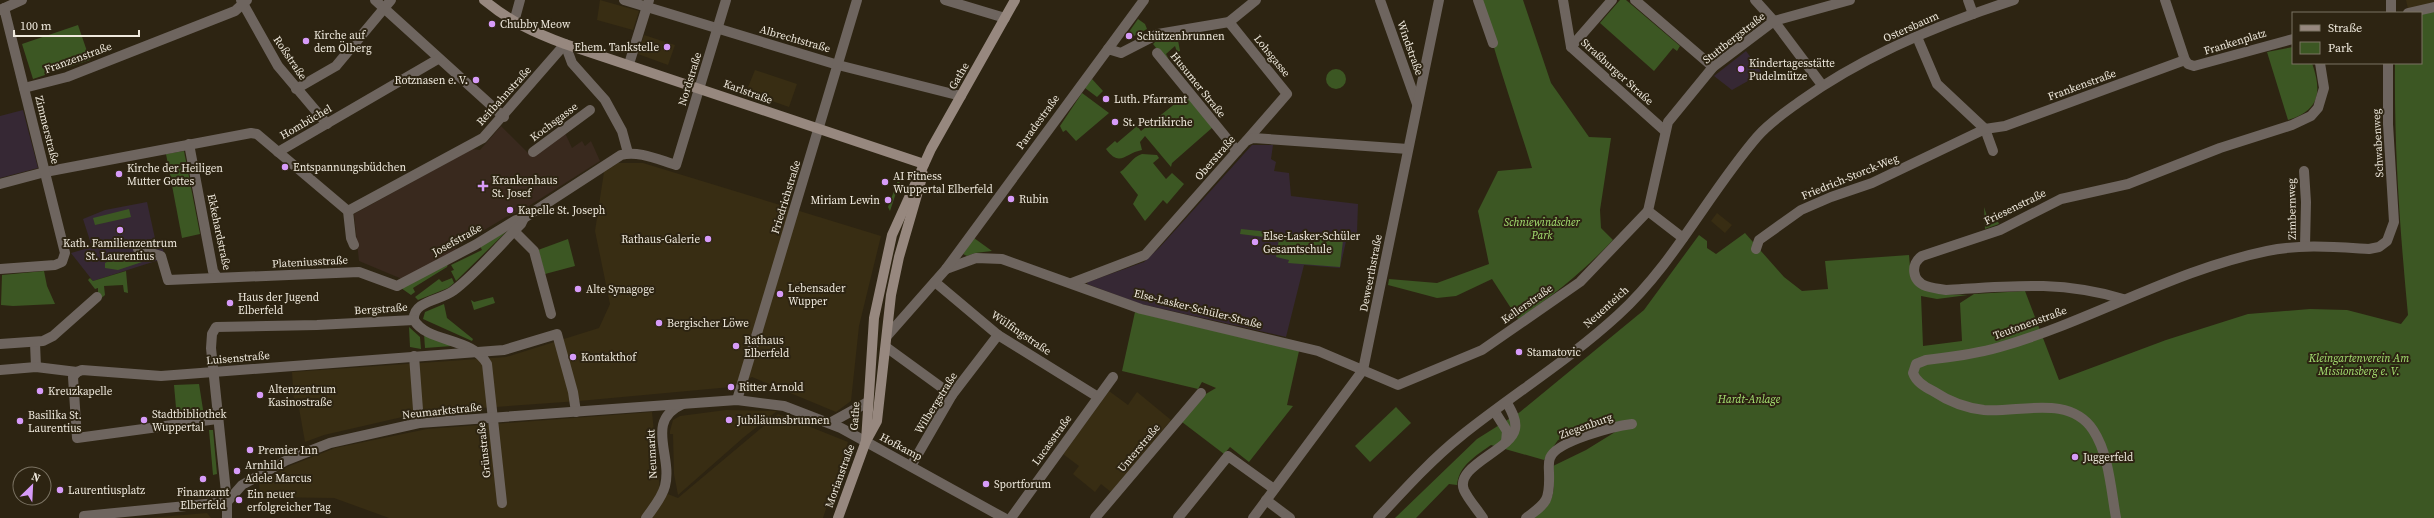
<svg xmlns="http://www.w3.org/2000/svg" width="2434" height="518" viewBox="0 0 2434 518" font-family="'Source Serif 4',serif">
	<style>
		.built { fill: #382d13 }
		.education { fill: #362834 }
		.medical { fill: #39291e }
		.green { fill: #3c5723 }
		.lines { fill: none; stroke-linecap: round; stroke-linejoin: round }
		.minor { stroke: #6e655f; stroke-width: 10 }
		.tertiary { stroke: #6e655f; stroke-width: 10 }
		.secondary { stroke: #97887f; stroke-width: 10 }
		.poi-dot { fill: #d79bf9; stroke: #2d2412; stroke-width: 1.5 }
		.labels { text-anchor: middle; dominant-baseline: central; stroke-width: 4; stroke-linejoin: round; paint-order: stroke }
		.poi-label { font-size: 11px; fill: #efe9dd; stroke: #2d2412; text-anchor: start }
		.street-label { font-size: 11px; fill: #efe9dd; stroke: #2d2412 }
		.park-label { font-size: 11px; font-style: italic; fill: #a6e172; stroke: #2d2412 }
	</style>
	<rect width="100%" height="100%" fill="#2d2412"/>
	<!-- built -->
	<g class="built">
		<path d="M600,0L639,11L633,30L597,20Z"/>
		<path d="M2406,0H2434V3L2408,9Z"/>
		<path d="M644,35L675,45L668,65L638,54Z"/>
		<path d="M755,70L797,84L789,107L746,92Z"/>
		<path d="M618,163H643L881,236L859,326L851,401L836,412L752,377L731,387L579,401L424,412L324,435L305,442L299,408L294,403L292,372L506,357L599,328L610,304L595,231L604,172Z"/>
		<path d="M1717,213L1732,225L1725,233L1711,221Z"/>
		<path d="M1109,391L1128,405L1137,392L1171,420L1111,492L1101,484L1095,492L1073,474L1079,466L1063,454Z"/>
		<path d="M726,410L777,411L744,437L678,495L674,474L673,434H670V431L673,420L680,416Z"/>
		<path d="M652,412L660,491L678,498L778,414L848,442L823,518H389L334,498L260,497L259,484L287,467L335,448L427,429Z"/>
		<path d="M207,513L211,518H148Z"/>
	</g>
	<!-- education -->
	<g class="education">
		<path d="M1746,51L1762,73L1732,90L1714,76Z"/>
		<path d="M23,110L38,168L0,178V116Z"/>
		<path d="M1252,145H1273L1271,159L1276,162L1274,171L1289,173L1291,196L1358,204L1357,233L1347,237L1340,268L1304,265L1286,337L1141,304L1087,284L1088,282L1144,262L1160,247Z"/>
		<path d="M147,202L156,243L161,242L170,276H162L159,260L93,281L71,253L92,247L83,219L105,210Z"/>
	</g>
	<!-- medical -->
	<path class="medical" d="M501,126L532,157L565,133L572,148L582,141L585,146L591,141L600,161L521,211L506,217L456,247L457,250L402,279L359,261L354,214L472,149L480,150Z"/>
	<!-- green -->
	<g class="green">
		<path d="M1481,0H1523L1551,83L1589,137L1611,138L1600,210L1601,228L1613,240C1581,273 1556,294 1518,319L1492,279L1456,296L1437,298L1388,285L1389,279L1437,283L1489,264L1478,211L1498,171L1532,168C1515,112 1495,57 1481,0Z"/>
		<path d="M1620,0H1626L1680,46L1677,51L1673,48L1654,71L1600,23Z"/>
		<path d="M2434,11V518H1534C1557,501 1554,492 1553,466L1586,450L1620,429L1621,425L1603,424L1558,440L1544,460L1491,445C1476,456 1459,465 1457,485L1449,484L1416,518H1395L1477,439L1520,412L1644,310L1699,235L1707,241V248L1716,254L1745,233L1784,277L1802,291L1828,289L1825,261L1909,255L1911,278L1940,294L1968,295L1937,299L1921,296L1923,346L1962,341L1960,303L1974,294L2025,291L2059,380L2166,340L2248,314L2310,309L2347,310L2401,324L2408,315C2400,231 2394,148 2395,63H2421V14Z"/>
		<path d="M1138,19L1145,24L1147,29L1134,36L1129,32Z"/>
		<path d="M78,25L90,60L33,79L22,44Z"/>
		<path d="M1177,35L1180,51L1177,52L1175,46L1166,54L1171,64L1170,66L1153,44L1156,41Z"/>
		<path d="M2293,47V63H2312C2322,92 2320,110 2288,120L2267,52Z"/>
		<circle cx="1336" cy="79" r="10"/>
		<path d="M1092,79L1103,91L1097,97L1085,88Z"/>
		<path d="M1082,93L1109,113L1076,141L1066,130L1063,132L1060,126Z"/>
		<path d="M1187,94L1213,127L1172,163L1171,167L1145,136L1140,142L1142,150C1125,153 1120,168 1106,149L1115,141L1117,143L1137,126L1141,131Z"/>
		<path d="M184,151L200,234L182,238L166,154Z"/>
		<path d="M1142,154L1157,155L1159,158L1153,163L1166,179L1172,173L1184,184L1167,204L1163,200L1145,221L1133,204L1138,195L1120,172C1129,166 1132,157 1142,154Z"/>
		<path d="M900,175L901,178L890,211L888,207Z"/>
		<path d="M1984,207L1989,222L1997,219L1999,224L1985,229Z"/>
		<path d="M129,209L131,217L95,225L93,218Z"/>
		<path d="M1241,229L1343,240L1340,267L1288,263L1289,260L1276,257L1279,239L1240,234Z"/>
		<path d="M507,231L456,281L451,271L454,270L451,265L482,250L480,246Z"/>
		<path d="M974,238L992,251L975,253L967,256L963,254Z"/>
		<path d="M568,239L575,266L545,274L538,250Z"/>
		<path d="M474,250L448,264L447,267L413,288L415,292L411,295L401,288Z"/>
		<path d="M137,252L142,262L118,270L105,268V263L109,261Z"/>
		<path d="M44,271L47,286L55,304L13,306L1,305L2,275Z"/>
		<path d="M126,271L128,293L124,292L123,285L104,286L105,295L98,301V288L95,289L88,280L90,278L93,281Z"/>
		<path d="M452,278L454,283L448,288L418,300L415,297L439,279L442,282Z"/>
		<path d="M493,297L495,303L474,310L471,300L474,302Z"/>
		<path d="M444,304L447,318L473,339L472,341L423,319L425,312Z"/>
		<path d="M1135,312L1299,351L1287,405L1293,406L1249,462L1230,447L1224,454L1182,422L1204,395L1216,388L1202,382L1198,389L1122,371Z"/>
		<path d="M409,327L420,337L421,349L410,347Z"/>
		<path d="M424,334L452,346L425,348Z"/>
		<path d="M199,384L204,416L177,419L174,385Z"/>
		<path d="M1396,407L1411,423L1370,462L1355,446Z"/>
		<path d="M209,430H213L217,474L213,475Z"/>
	</g>
	<g class="lines">
		<!-- minor -->
		<g class="minor">
			<path d="M241,0L278,66L327,124"/>
			<path d="M375,0L504,117"/>
			<path d="M624,0L838,65L961,96"/>
			<path d="M945,0L1005,18"/>
			<path d="M1380,0L1417,104"/>
			<path d="M1478,0L1493,43"/>
			<path d="M1563,0L1571,47L1665,131"/>
			<path d="M1635,0L1713,67"/>
			<path d="M1755,0L1774,21L1822,85"/>
			<path d="M1968,0L1973,14"/>
			<path d="M2165,0L2185,60L2188,64L2194,66L2293,39"/>
			<path d="M2391,0V13"/>
			<path d="M0,10L22,0"/>
			<path d="M2408,13L2434,7"/>
			<path d="M514,22L520,0"/>
			<path d="M1229,22L1287,94L1247,140"/>
			<path d="M1917,37L1937,84L1985,129L1993,151"/>
			<path d="M565,44L572,63L605,100L622,131L628,153"/>
			<path d="M1571,47L1612,0"/>
			<path d="M1108,49L1144,0"/>
			<path d="M1157,53L1237,151"/>
			<path d="M629,64L649,0"/>
			<path d="M24,88L67,77L235,11L247,0"/>
			<path d="M296,89L336,66L391,0"/>
			<path d="M189,144L213,271L217,277"/>
			<path d="M278,152L438,59"/>
			<path d="M533,152L590,110"/>
			<path d="M2304,171L2306,202L2305,246"/>
			<path d="M0,184L45,172L251,133L257,134L348,211L351,238L354,245"/>
			<path d="M348,211L483,138L565,44"/>
			<path d="M514,231L534,251L551,314"/>
			<path d="M1683,238L1648,211L1668,122L1713,67L1774,21L1850,0"/>
			<path d="M138,249L161,256L168,280L359,272L397,286L475,245L516,220L524,218"/>
			<path d="M1756,249L1759,240L1801,210L1831,197L1872,183L1985,129L2005,126L2185,60"/>
			<path d="M0,269L55,265L62,262L65,253L4,8"/>
			<path d="M946,269L976,258L1002,259L1141,309L1318,351L1398,385L1482,350L1580,282L1648,211"/>
			<path d="M935,282L998,335L1098,397"/>
			<path d="M1072,283L1145,255L1237,151L1246,141L1253,138L1408,149"/>
			<path d="M2123,299C2060,280 2010,286 1946,290C1939,289 1932,288 1926,286C1912,281 1910,264 1922,256L2000,230L2061,199L2128,184L2220,148L2292,125L2311,116L2318,108L2324,88L2320,63"/>
			<path d="M414,320C412,301 442,300 453,291C475,275 501,244 521,224L524,218L621,155C638,150 659,160 676,165L726,0"/>
			<path d="M414,320C427,343 473,337 487,364L502,503"/>
			<path d="M887,336L946,269L1108,49L1121,53L1158,34L1229,22L1256,0"/>
			<path d="M35,343L36,367"/>
			<path d="M0,344L43,341L53,336L97,297"/>
			<path d="M886,347L952,395"/>
			<path d="M414,356L419,423"/>
			<path d="M0,370L36,367L77,372L82,370L161,376L504,350L557,334L573,392L576,412"/>
			<path d="M77,372L73,377L77,438L217,419"/>
			<path d="M737,400L857,0"/>
			<path d="M1495,412L1507,431L1506,442"/>
			<path d="M911,466L952,395L998,335"/>
			<path d="M1266,500L1290,518"/>
			<path d="M84,518V516L227,502L211,348L212,334L216,327L317,325L414,320"/>
			<path d="M646,518C653,508 662,498 665,486C673,455 644,421 683,404"/>
			<path d="M1011,518L1113,377"/>
			<path d="M1095,518L1201,393"/>
			<path d="M1178,518L1228,456L1274,489"/>
			<path d="M1253,518L1363,370L1439,0"/>
			<path d="M1483,518C1477,509 1468,499 1464,490C1454,466 1511,450 1515,429C1517,420 1511,410 1507,403"/>
			<path d="M1526,518C1547,503 1550,500 1549,473C1549,469 1548,463 1550,458C1556,441 1615,426 1632,424"/>
			<path d="M2116,518C2111,490 2109,454 2093,430C2069,394 2019,413 1984,410C1966,408 1948,401 1933,391C1925,387 1916,382 1913,373L1916,364L1926,360C1951,357 1976,354 2000,347C2091,321 2174,270 2267,251C2301,244 2335,247 2369,249L2379,247L2387,241L2394,222L2388,124V63"/>
		</g>
		<!-- tertiary -->
		<g class="tertiary">
			<path d="M830,423L868,402"/>
			<path d="M227,518V502L242,485L287,460L330,443L419,423L737,400L784,406L841,428L1004,518"/>
			<path d="M1378,518C1404,490 1431,460 1461,436C1512,395 1569,360 1618,315C1674,264 1708,194 1757,137C1769,123 1784,113 1799,102C1863,56 1939,24 2014,0"/>
		</g>
		<!-- secondary -->
		<g class="secondary">
			<path d="M484,0C509,21 535,33 565,44L924,164"/>
			<path d="M866,441L874,318L892,235L931,149L1015,0"/>
			<path d="M838,518L866,441L877,421L891,295L899,257L923,174"/>
		</g>
	</g>
	<!-- markers -->
	<g class="poi-dot">
		<circle cx="492" cy="24" r="4"/>
		<circle cx="1129" cy="36" r="4"/>
		<circle cx="306" cy="41" r="4"/>
		<circle cx="667" cy="47" r="4"/>
		<circle cx="1741" cy="69" r="4"/>
		<circle cx="476" cy="80" r="4"/>
		<circle cx="1106" cy="99" r="4"/>
		<circle cx="1115" cy="122" r="4"/>
		<circle cx="285" cy="167" r="4"/>
		<circle cx="119" cy="174" r="4"/>
		<circle cx="885" cy="182" r="4"/>
		<path d="M481 180h4v4h4v4h-4v4h-4v-4h-4v-4h4z"/>
		<circle cx="1011" cy="199" r="4"/>
		<circle cx="888" cy="200" r="4"/>
		<circle cx="510" cy="210" r="4"/>
		<circle cx="120" cy="230" r="4"/>
		<circle cx="708" cy="239" r="4"/>
		<circle cx="1255" cy="242" r="4"/>
		<circle cx="578" cy="289" r="4"/>
		<circle cx="780" cy="294" r="4"/>
		<circle cx="230" cy="303" r="4"/>
		<circle cx="659" cy="323" r="4"/>
		<circle cx="736" cy="346" r="4"/>
		<circle cx="1519" cy="352" r="4"/>
		<circle cx="573" cy="357" r="4"/>
		<circle cx="731" cy="387" r="4"/>
		<circle cx="40" cy="391" r="4"/>
		<circle cx="260" cy="395" r="4"/>
		<circle cx="144" cy="420" r="4"/>
		<circle cx="729" cy="420" r="4"/>
		<circle cx="20" cy="421" r="4"/>
		<circle cx="250" cy="450" r="4"/>
		<circle cx="2075" cy="457" r="4"/>
		<circle cx="237" cy="471" r="4"/>
		<circle cx="203" cy="479" r="4"/>
		<circle cx="986" cy="484" r="4"/>
		<circle cx="60" cy="490" r="4"/>
		<circle cx="239" cy="500" r="4"/>
	</g>
	<g class="labels">
		<!-- poi labels -->
		<g class="poi-label">
			<text x="500" y="24">Chubby Meow</text>
			<text x="314" y="35">Kirche auf<tspan x="314" dy="13">dem Ölberg</tspan></text>
			<text x="1137" y="36">Schützenbrunnen</text>
			<text x="659" y="47" text-anchor="end">Ehem. Tankstelle</text>
			<text x="1749" y="63">Kindertagesstätte<tspan x="1749" dy="13">Pudelmütze</tspan></text>
			<text x="468" y="80" text-anchor="end">Rotznasen e. V.</text>
			<text x="1114" y="99">Luth. Pfarramt</text>
			<text x="1123" y="122">St. Petrikirche</text>
			<text x="293" y="167">Entspannungsbüdchen</text>
			<text x="127" y="168">Kirche der Heiligen<tspan x="127" dy="13">Mutter Gottes</tspan></text>
			<text x="893" y="176">AI Fitness<tspan x="893" dy="13">Wuppertal Elberfeld</tspan></text>
			<text x="492" y="180">Krankenhaus<tspan x="492" dy="13">St. Josef</tspan></text>
			<text x="1019" y="199">Rubin</text>
			<text x="880" y="200" text-anchor="end">Miriam Lewin</text>
			<text x="518" y="210">Kapelle St. Joseph</text>
			<text x="1263" y="236">Else-Lasker-Schüler<tspan x="1263" dy="13">Gesamtschule</tspan></text>
			<text x="700" y="239" text-anchor="end">Rathaus-Galerie</text>
			<text x="120" y="243" text-anchor="middle">Kath. Familienzentrum<tspan x="120" dy="13">St. Laurentius</tspan></text>
			<text x="788" y="288">Lebensader<tspan x="788" dy="13">Wupper</tspan></text>
			<text x="586" y="289">Alte Synagoge</text>
			<text x="238" y="297">Haus der Jugend<tspan x="238" dy="13">Elberfeld</tspan></text>
			<text x="667" y="323">Bergischer Löwe</text>
			<text x="744" y="340">Rathaus<tspan x="744" dy="13">Elberfeld</tspan></text>
			<text x="1527" y="352">Stamatovic</text>
			<text x="581" y="357">Kontakthof</text>
			<text x="739" y="387">Ritter Arnold</text>
			<text x="268" y="389">Altenzentrum<tspan x="268" dy="13">Kasinostraße</tspan></text>
			<text x="48" y="391">Kreuzkapelle</text>
			<text x="152" y="414">Stadtbibliothek<tspan x="152" dy="13">Wuppertal</tspan></text>
			<text x="28" y="415">Basilika St.<tspan x="28" dy="13">Laurentius</tspan></text>
			<text x="737" y="420">Jubiläumsbrunnen</text>
			<text x="258" y="450">Premier Inn</text>
			<text x="2083" y="457">Juggerfeld</text>
			<text x="245" y="465">Arnhild<tspan x="245" dy="13">Adele Marcus</tspan></text>
			<text x="994" y="484">Sportforum</text>
			<text x="68" y="490">Laurentiusplatz</text>
			<text x="203" y="492" text-anchor="middle">Finanzamt<tspan x="203" dy="13">Elberfeld</tspan></text>
			<text x="247" y="494">Ein neuer<tspan x="247" dy="13">erfolgreicher Tag</tspan></text>
		</g>
		<!-- street labels -->
		<g class="street-label">
			<text transform="translate(1911 27) rotate(-24)">Ostersbaum</text>
			<text transform="translate(1734 38) rotate(-38)">Stuttbergstraße</text>
			<text transform="translate(795 39) rotate(16)">Albrechtstraße</text>
			<text transform="translate(2235 42) rotate(-17)">Frankenplatz</text>
			<text transform="translate(1410 48) rotate(70)">Windstraße</text>
			<text transform="translate(1272 56) rotate(51)">Lohsgasse</text>
			<text transform="translate(78 58) rotate(-20)">Franzenstraße</text>
			<text transform="translate(290 58) rotate(56)">Roßstraße</text>
			<text transform="translate(1617 72) rotate(42)">Straßburger Straße</text>
			<text transform="translate(959 76) rotate(-60)">Gathe</text>
			<text transform="translate(690 79) rotate(-73)">Nordstraße</text>
			<text transform="translate(1198 85) rotate(51)">Husumer Straße</text>
			<text transform="translate(2082 85) rotate(-20)">Frankenstraße</text>
			<text transform="translate(748 92) rotate(20)">Karlstraße</text>
			<text transform="translate(504 96) rotate(-48)">Reitbahnstraße</text>
			<text transform="translate(306 122) rotate(-30)">Hombüchel</text>
			<text transform="translate(554 122) rotate(-37)">Kochsgasse</text>
			<text transform="translate(1038 122) rotate(-54)">Paradestraße</text>
			<text transform="translate(47 130) rotate(76)">Zimmerstraße</text>
			<text transform="translate(2378 143) rotate(-93)">Schwabenweg</text>
			<text transform="translate(1215 158) rotate(-49)">Oberstraße</text>
			<text transform="translate(1850 177) rotate(-22)">Friedrich-Storck-Weg</text>
			<text transform="translate(786 197) rotate(-73)">Friedrichstraße</text>
			<text transform="translate(2015 207) rotate(-26)">Friesenstraße</text>
			<text transform="translate(2292 209) rotate(-91)">Zimbernweg</text>
			<text transform="translate(219 232) rotate(78)">Ekkehardstraße</text>
			<text transform="translate(457 240) rotate(-29)">Josefstraße</text>
			<text transform="translate(310 262) rotate(-3)">Plateniusstraße</text>
			<text transform="translate(1371 273) rotate(-79)">Deweerthstraße</text>
			<text transform="translate(1527 304) rotate(-35)">Kellerstraße</text>
			<text transform="translate(1606 307) rotate(-42)">Neuenteich</text>
			<text transform="translate(381 309) rotate(-4)">Bergstraße</text>
			<text transform="translate(1198 309) rotate(14)">Else-Lasker-Schüler-Straße</text>
			<text transform="translate(2030 323) rotate(-20)">Teutonenstraße</text>
			<text transform="translate(1021 333) rotate(34)">Wülfingstraße</text>
			<text transform="translate(238 358) rotate(-5)">Luisenstraße</text>
			<text transform="translate(936 403) rotate(-58)">Wilbergstraße</text>
			<text transform="translate(442 411) rotate(-6)">Neumarktstraße</text>
			<text transform="translate(855 416) rotate(-86)">Gathe</text>
			<text transform="translate(1586 426) rotate(-20)">Ziegenburg</text>
			<text transform="translate(1052 440) rotate(-54)">Lucasstraße</text>
			<text transform="translate(901 447) rotate(28)">Hofkamp</text>
			<text transform="translate(1139 448) rotate(-50)">Unterstraße</text>
			<text transform="translate(484 450) rotate(-96)">Grünstraße</text>
			<text transform="translate(652 454) rotate(-93)">Neumarkt</text>
			<text transform="translate(840 476) rotate(-70)">Morianstraße</text>
		</g>
		<!-- park labels -->
		<g class="park-label">
			<text x="1542" y="222">Schniewindscher<tspan x="1542" dy="13">Park</tspan></text>
			<text x="2359" y="358">Kleingartenverein Am<tspan x="2359" dy="13">Missionsberg e. V.</tspan></text>
			<text x="1749" y="399">Hardt-Anlage</text>
		</g>
	</g>
	<!-- legend -->
	<rect x="2292" y="12" width="130" height="52" fill="#2d2412" stroke="#7b7363"/>
	<rect x="2300" y="25" width="20" height="6" fill="#97887f" stroke="#7b7363"/>
	<text x="2328" y="32" font-size="12" fill="#efe9dd">Straße</text>
	<rect x="2300" y="42" width="20" height="12" fill="#3c5723" stroke="#7b7363"/>
	<text x="2328" y="52" font-size="12" fill="#efe9dd">Park</text>
	<!-- north arrow -->
	<g transform="translate(32 486) rotate(24)"><circle r="19" fill="#2d2412" stroke="#7b7363"/>
	<path d="M0-3L7 15L0 10L-7 15Z" fill="#d79bf9"/>
	<text y="-6" font-size="11" font-weight="bold" text-anchor="middle" fill="#efe9dd">N</text>
	</g>
	<!-- scale -->
	<path d="M14 30v6h125v-6" fill="none" stroke="#efe9dd" stroke-width="2"/>
	<text x="20" y="30" font-size="12" fill="#efe9dd" stroke="#2d2412" stroke-width="3" paint-order="stroke">100 m</text>
</svg>
